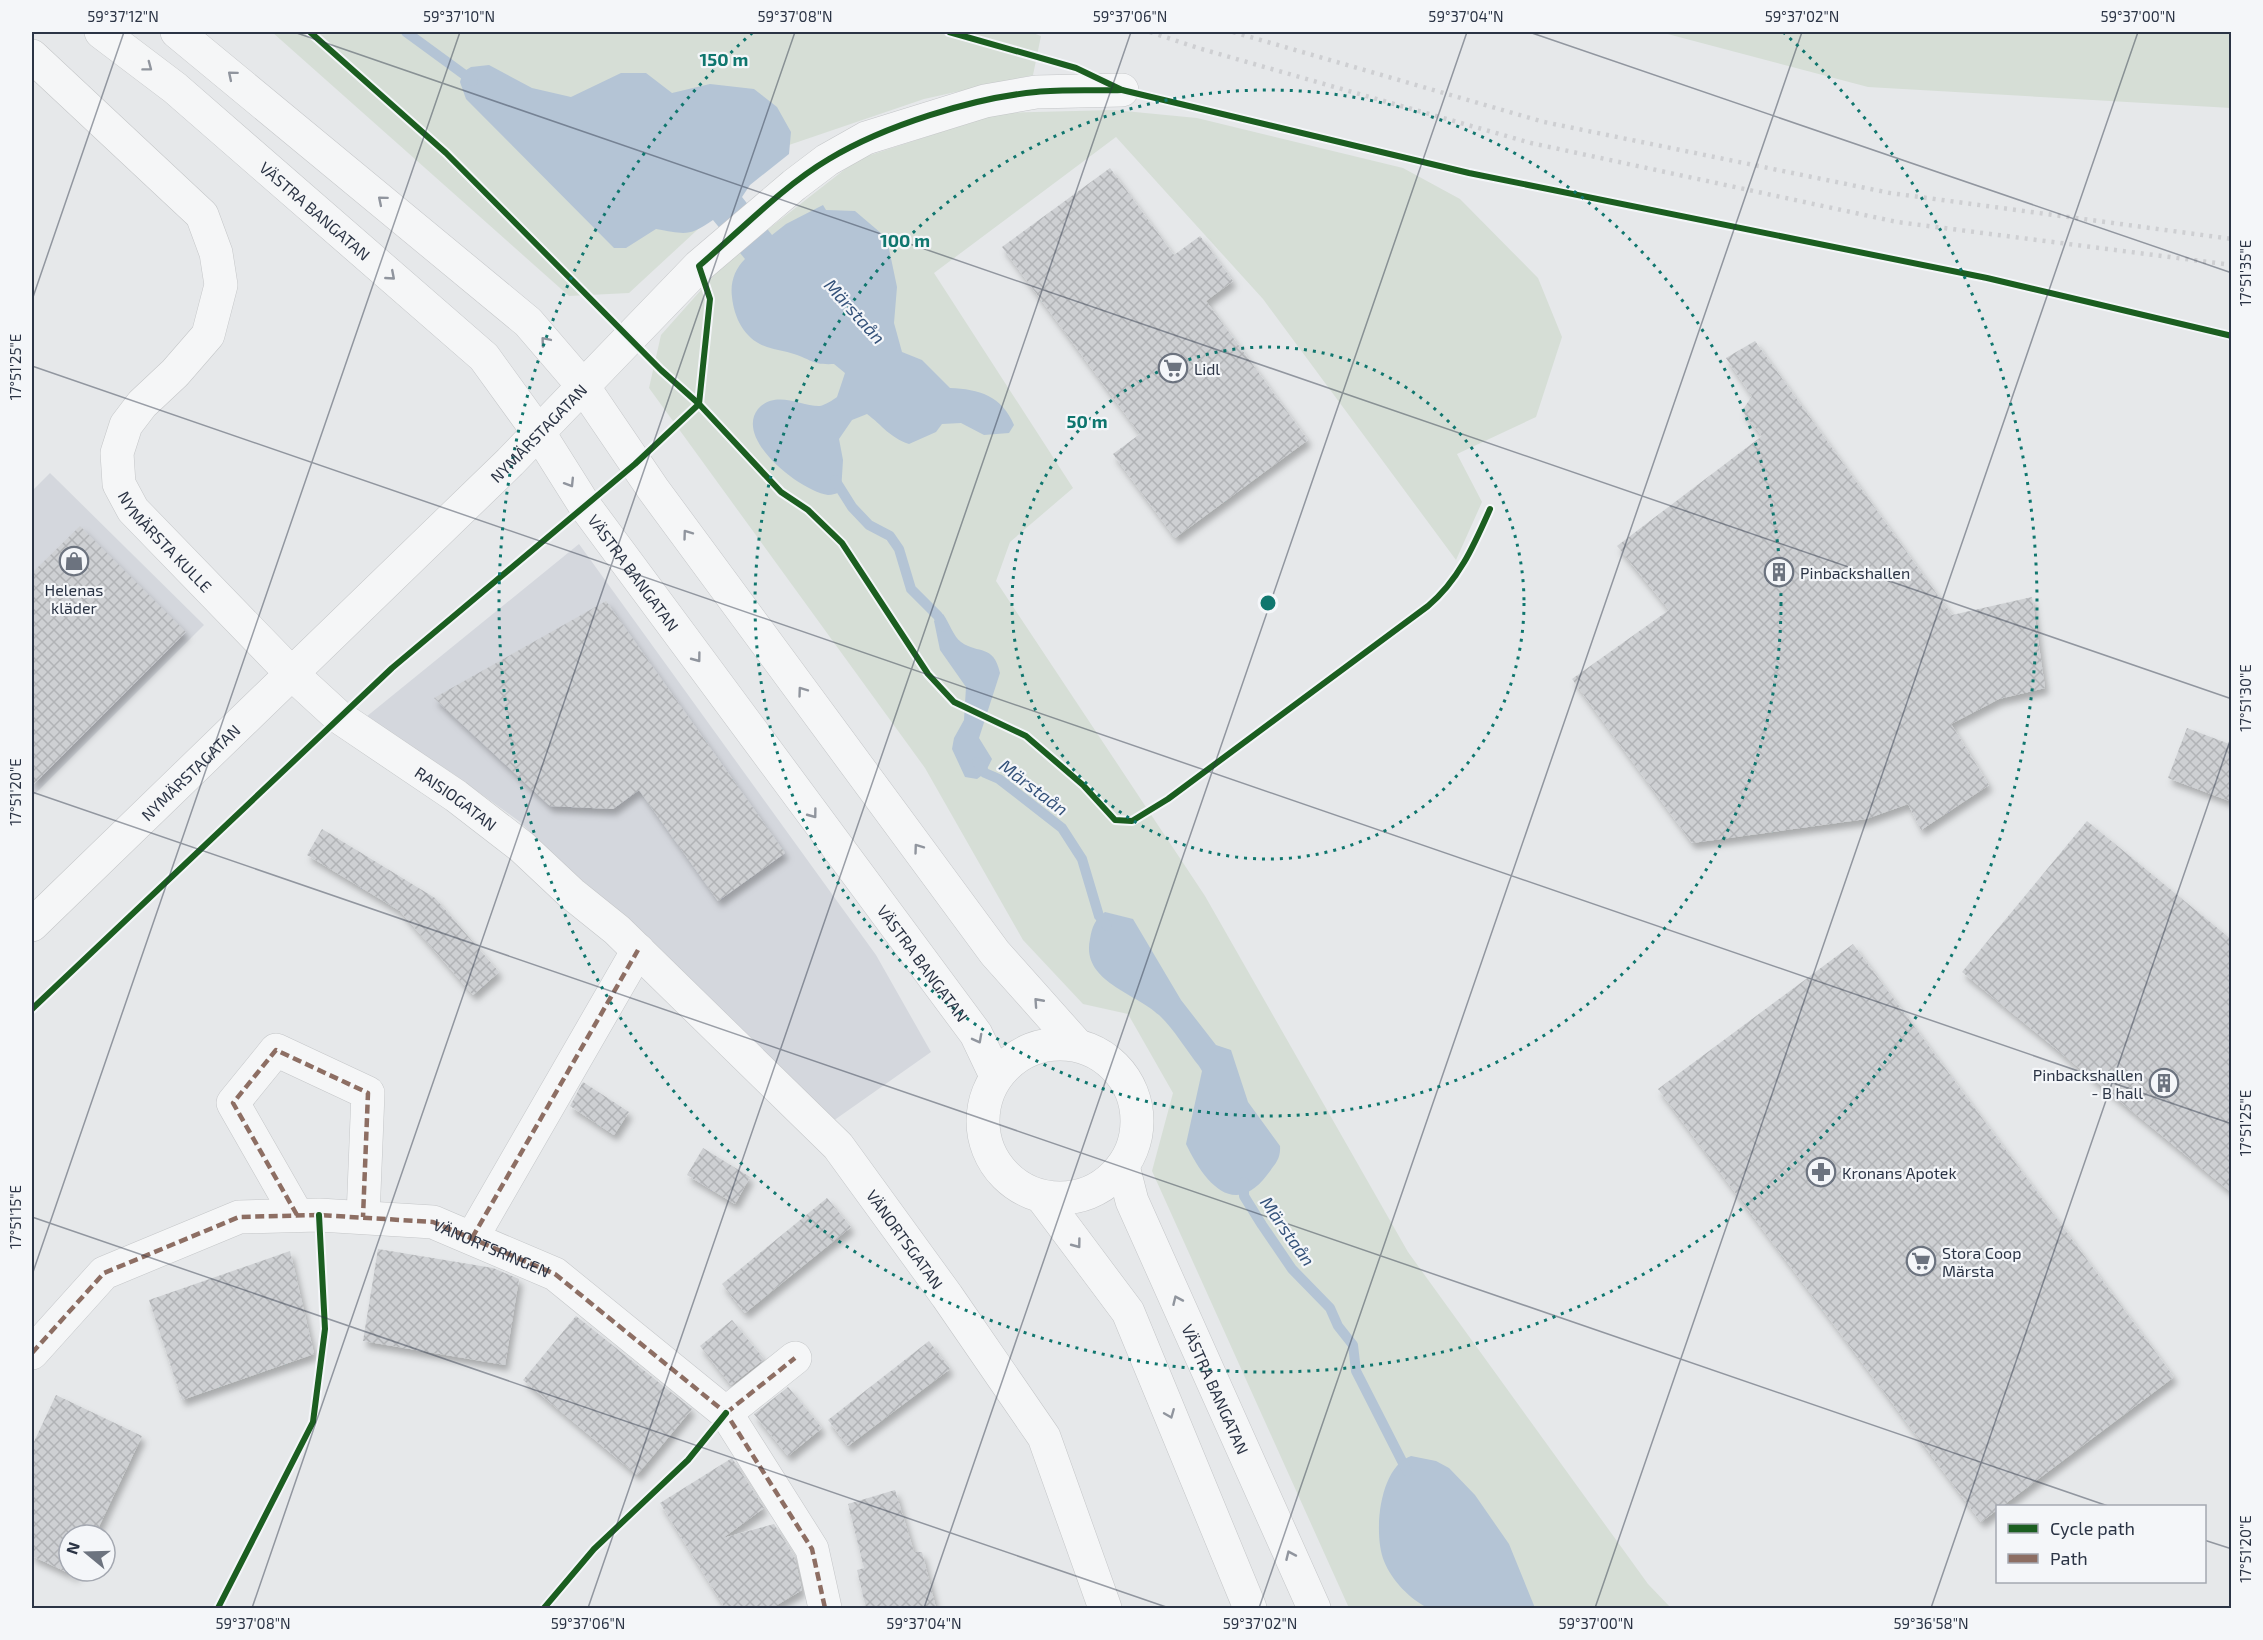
<svg xmlns="http://www.w3.org/2000/svg" width="2263" height="1640" viewBox="0 0 2263 1640" font-family="'Exo 2',sans-serif">
	<style>
		.built { fill: #d4d7dd }
		.park { fill: #d6ded6 }
		.water { fill: #b4c4d5 }
		.lines { fill: none; stroke-linecap: round; stroke-linejoin: round }
		.stream { stroke: #b4c4d5; stroke-width: 10 }
		.building { fill: url(#building-cross-hatch); filter: url(#shadow) }
		.minor-casing { stroke: #c4c6c8; stroke-width: 34 }
		.minor { stroke: #f5f6f7; stroke-width: 33 }
		.rail { stroke: #cecfd2; stroke-width: 4.5; stroke-dasharray: 3 6; stroke-linecap: butt }
		.quiet { stroke: #8d6e63; stroke-width: 4.5; stroke-dasharray: 9 4.5; stroke-linecap: butt }
		.cycleway-casing { stroke: #f4f6f9; stroke-width: 10 }
		.cycleway { stroke: #1b5e20; stroke-width: 6 }
		.oneway { stroke: #90959e }
		.ticks { fill: none; stroke: #2b3445; stroke-width: 1.5; stroke-opacity: 0.45 }
		.ring { fill: none; stroke: #0f766e; stroke-width: 3; stroke-dasharray: 3 6 }
		.labels { text-anchor: middle; dominant-baseline: central; stroke-width: 4.5; stroke-linejoin: round; paint-order: stroke }
		.street-label { font-size: 16px; fill: #2b3445; stroke: #f4f6f9 }
		.poi-label { font-size: 16px; fill: #2b3445; stroke: #f4f6f9; text-anchor: start }
		.water-label { font-size: 18px; font-style: italic; fill: #34527a; stroke: #f4f6f9 }
		.centre { fill: #0f766e; stroke: #f4f6f9; stroke-width: 3 }
		.ring-label { font-size: 18px; text-anchor: middle; font-weight: bold; fill: #0f766e; stroke: #f4f6f9; stroke-width: 4.5; stroke-linejoin: round; paint-order: stroke }
		.neatline { fill: none; stroke: #2b3445; stroke-width: 2 }
		.ticks-label { font-size: 15px; text-anchor: middle; fill: #2b3445 }
	</style>
	<defs>
		<pattern id="building-cross-hatch" width="8" height="8" patternUnits="userSpaceOnUse" patternTransform="scale(1.5)"><rect width="8" height="8" fill="#ced0d3"/><path d="M0 0l8 8M0 8l8-8" fill="none" stroke="#b1b3b6"/></pattern>
		<filter id="shadow"><feDropShadow dx="3.5" dy="6" stdDeviation="3" flood-color="#0004"/></filter>
	</defs>
	<rect width="100%" height="100%" fill="#e6e8ea"/>
	<!-- built -->
	<g class="built">
		<path d="M50,473L204,625L32,797V491Z"/>
		<path d="M579,544L876,955L931,1052L833,1121L591,893L520,822L452,773L366,717Z"/>
	</g>
	<!-- park -->
	<g class="park">
		<path d="M272,32H1030L1041,36L1033,75L924,99L789,145L629,293L569,296Z"/>
		<path d="M1660,32H2231V108L1868,87Z"/>
		<path d="M1114,110L1197,118L1403,168L1460,199L1538,278L1562,337L1536,417L1457,454L1482,502L1456,560L1263,299L1116,137L934,273L1073,488L1010,542L996,581L1205,896L1408,1252L1648,1584L1671,1608H1349L1152,1171L1173,1093L1128,1014L1083,1004L1023,940L925,768L649,388L661,335L725,263L858,159L1000,113Z"/>
	</g>
	<!-- water -->
	<g class="water">
		<path d="M489,65L532,88L571,97L621,73H646L672,93L710,84L754,89L777,107L791,132L789,154L750,185L742,197L772,235L786,224L823,205L826,210L855,211L882,234L888,244L897,287L894,323L902,352L922,360L950,388C979,389 1002,396 1014,425L1009,433L984,435L961,423L942,424L936,432L909,444C889,437 883,426 867,414L852,420L839,439L843,460L841,492C837,493 832,495 828,495C800,491 734,439 758,409C776,389 802,407 820,406C825,405 833,400 837,397L845,373L834,364C811,365 813,360 794,354C785,351 776,350 767,347C745,340 734,318 732,297C730,282 735,269 745,259L713,220C689,237 685,234 656,229L626,248H614L466,99L460,82L463,72L471,67Z"/>
		<path d="M943,614C949,622 953,636 961,642C979,655 993,643 1000,673L979,738L992,759L985,773L977,779L965,777L952,749L954,738L964,720L966,687L940,650L934,621Z"/>
		<path d="M1105,912L1133,919L1181,1000L1216,1045L1231,1050L1248,1102L1280,1146C1281,1160 1274,1165 1267,1175C1233,1220 1203,1180 1186,1144L1202,1071L1199,1066C1186,1050 1174,1029 1159,1015C1134,992 1081,981 1090,939C1092,927 1095,919 1105,912Z"/>
		<path d="M1411,1456L1436,1461L1449,1468L1475,1495L1509,1544L1535,1608H1428C1410,1599 1392,1581 1384,1561C1373,1534 1379,1467 1411,1456Z"/>
	</g>
	<g class="lines">
		<!-- stream -->
		<g class="stream">
			<path d="M406,32L473,81"/>
			<path d="M835,480L852,507L869,525L890,536L899,549L911,589L938,616L943,627"/>
			<path d="M977,762L985,773L999,779L1062,828L1082,859L1099,916L1107,926"/>
			<path d="M1244,1182V1196L1262,1225L1292,1269L1330,1308L1338,1326L1353,1345L1356,1371L1407,1471"/>
		</g>
	</g>
	<!-- building -->
	<g class="building">
		<path d="M1110,168L1174,255L1200,236L1233,281L1206,301L1308,440L1175,538L1113,454L1140,434L1002,247Z"/>
		<path d="M1755,341L1952,615L2032,597L2045,688L1999,699L1951,724L1989,785L1921,830L1908,804L1866,819L1692,843L1572,679L1669,610L1617,546L1762,436L1742,411L1752,396L1726,358Z"/>
		<path d="M80,526L186,632L32,786V573Z"/>
		<path d="M606,601L785,853L718,901L639,790L613,809L550,806L434,698Z"/>
		<path d="M2187,728L2232,745V802L2168,778Z"/>
		<path d="M2087,821L2232,940V1193L1962,972Z"/>
		<path d="M322,829L435,898L499,972L473,995L400,911L307,855Z"/>
		<path d="M1853,944L2174,1377L1981,1522L1658,1089Z"/>
		<path d="M583,1082L629,1112L614,1135L570,1106Z"/>
		<path d="M703,1148L750,1177L735,1204L687,1175Z"/>
		<path d="M827,1198L851,1227L745,1313L722,1284Z"/>
		<path d="M378,1249L493,1268L519,1279L505,1365L363,1341Z"/>
		<path d="M290,1251L314,1354L182,1400L149,1300Z"/>
		<path d="M576,1316L692,1409L637,1475L523,1380Z"/>
		<path d="M732,1320L764,1359L731,1385L700,1346Z"/>
		<path d="M929,1341L950,1369L848,1446L828,1420Z"/>
		<path d="M788,1387L822,1428L788,1456L754,1414Z"/>
		<path d="M56,1395L142,1436L95,1535H69V1571H78L75,1576L32,1556V1446Z"/>
		<path d="M732,1458L764,1508L723,1538L774,1524L794,1556L802,1590L772,1608H725L660,1503Z"/>
		<path d="M895,1490L914,1552H922L936,1608H866L857,1570L864,1568L848,1504Z"/>
	</g>
	<g class="lines">
		<!-- minor casing -->
		<g class="minor-casing">
			<g id="minor">
				<path id="s1" d="M101,32L175,88L484,357L539,433L585,506L976,1034L996,1076"/>
				<path d="M177,32L528,322L583,386L653,489L995,953L1077,1045"/>
				<path id="s2" d="M32,56L202,215L216,253L221,285L208,335L175,373L142,404L126,425L117,453L119,484L133,510L291,673L339,717L456,796L522,847L571,893L617,930L838,1146L947,1296L1044,1437L1105,1608"/>
				<path id="s3" d="M32,925L510,462L699,266L794,185L827,160L866,138L985,101L1036,92L1122,90"/>
				<circle cx="1060" cy="1121" r="77"/>
				<path id="s4" d="M1123,1166L1132,1201L1314,1608"/>
				<path d="M1042,1197L1128,1312L1250,1608"/>
				<path d="M297,1215L233,1103L276,1050L368,1093L363,1217"/>
				<path d="M472,1238L638,950"/>
				<path d="M32,1353L104,1273L239,1217L319,1215L433,1222L555,1274L726,1413L812,1549L825,1608"/>
				<path d="M726,1413L795,1358"/>
			</g>
		</g>
		<!-- minor -->
		<use href="#minor" class="minor"/>
		<!-- rail -->
		<g class="rail">
			<path d="M1150,32L1198,48L1531,143L1897,222L2232,265"/>
			<path d="M1233,32L1544,122L1890,193L2232,239"/>
		</g>
		<!-- quiet -->
		<g class="quiet">
			<path d="M297,1215L233,1103L276,1050L368,1093L363,1217"/>
			<path d="M472,1238L638,950"/>
			<path id="s5" d="M32,1353L104,1273L239,1217L319,1215L433,1222L555,1274L726,1413L812,1549L825,1608"/>
			<path d="M726,1413L795,1358"/>
		</g>
		<!-- cycleway casing -->
		<g class="cycleway-casing">
			<g id="cycleway">
				<path d="M310,32L446,153L661,370L699,404L781,492L808,510L842,543L928,674L954,702L1026,736L1083,785L1115,820L1132,821L1168,799L1428,606C1459,580 1474,545 1490,509"/>
				<path d="M949,32L1076,68L1122,90L1469,173L1987,278L2232,336"/>
				<path d="M32,1009L392,668L635,464L699,404L710,299L699,266C740,231 783,186 829,159C884,126 972,98 1036,92C1064,89 1094,91 1122,90"/>
				<path d="M218,1608L313,1422L325,1329L319,1215"/>
				<path d="M544,1608L594,1549L688,1460L726,1413"/>
			</g>
		</g>
		<!-- cycleway -->
		<use href="#cycleway" class="cycleway"/>
	</g>
	<!-- one-way arrows -->
	<defs><path id="oneway-chevron" d="M-2-3.5L2.5 0L-2 3.5" fill="none" stroke-width="1.6" stroke-linecap="round" stroke-linejoin="round" transform="scale(1.5)"/></defs>
	<g class="oneway">
		<use href="#oneway-chevron" transform="translate(148 67) rotate(37)"/>
		<use href="#oneway-chevron" transform="translate(232 75) rotate(-140)"/>
		<use href="#oneway-chevron" transform="translate(382 200) rotate(-140)"/>
		<use href="#oneway-chevron" transform="translate(391 276) rotate(41)"/>
		<use href="#oneway-chevron" transform="translate(545 341) rotate(-130)"/>
		<use href="#oneway-chevron" transform="translate(570 483) rotate(58)"/>
		<use href="#oneway-chevron" transform="translate(687 534) rotate(-126)"/>
		<use href="#oneway-chevron" transform="translate(697 658) rotate(53)"/>
		<use href="#oneway-chevron" transform="translate(802 691) rotate(-126)"/>
		<use href="#oneway-chevron" transform="translate(813 814) rotate(53)"/>
		<use href="#oneway-chevron" transform="translate(918 848) rotate(-126)"/>
		<use href="#oneway-chevron" transform="translate(1038 1002) rotate(-132)"/>
		<use href="#oneway-chevron" transform="translate(978 1039) rotate(62)"/>
		<use href="#oneway-chevron" transform="translate(1077 1244) rotate(53)"/>
		<use href="#oneway-chevron" transform="translate(1177 1300) rotate(-114)"/>
		<use href="#oneway-chevron" transform="translate(1170 1414) rotate(68)"/>
		<use href="#oneway-chevron" transform="translate(1290 1555) rotate(-114)"/>
	</g>
	<!-- ticks -->
	<path class="ticks" d="M294,32L2232,699M1529,32L2232,273M32,300L124,32M32,366L2232,1124M32,792L2108,1506M32,1217L1169,1608M32,1275L460,32M2204,1540L2232,1549M252,1608L795,32M588,1608L1131,32M924,1608L1467,32M1259,1608L1802,32M1595,1608L2138,32M1931,1608L2232,735"/>
	<!-- distance rings -->
	<g class="ring">
		<circle cx="1268" cy="603" r="256"/>
		<circle cx="1268" cy="603" r="513"/>
		<path d="M1783 32A769 769 0 1 1 753 32"/>
	</g>
	<!-- icons -->
	<defs>
		<g id="supermarket-ring" transform="scale(1.5)"><circle r="9.5" fill="#f4f6f9" stroke="#6c737f" stroke-width="1.5"/><path d="M-6-5.5h2.5l.6 2H6L4.5 2H-2.5L-4.4-4H-6ZM-1.5 3.2a1.3 1.3 0 1 0 .1 0ZM3 3.2a1.3 1.3 0 1 0 .1 0Z" fill="#6c737f"/></g>
		<g id="shop-ring" transform="scale(1.5)"><circle r="9.5" fill="#f4f6f9" stroke="#6c737f" stroke-width="1.5"/><path d="M-5-2.5h2.3a2.7 3.5 0 0 1 5.4 0H5L5.5 6h-11ZM-1.5-2.5h3a1.5 2.3 0 0 0-3 0Z" fill="#6c737f"/></g>
		<g id="building-ring" transform="scale(1.5)"><circle r="9.5" fill="#f4f6f9" stroke="#6c737f" stroke-width="1.5"/><path d="M-4-6H4V6H1V3H-1V6H-4ZM-2.5-4.3h1.7v1.8h-1.7ZM.8-4.3h1.7v1.8H.8ZM-2.5-1h1.7V.8h-1.7ZM.8-1h1.7V.8H.8Z" fill="#6c737f"/></g>
		<g id="pharmacy-ring" transform="scale(1.5)"><circle r="9.5" fill="#f4f6f9" stroke="#6c737f" stroke-width="1.5"/><path d="M-2-6h4v4h4v4h-4v4h-4v-4h-4v-4h4Z" fill="#6c737f"/></g>
	</defs>
	<g fill-rule="evenodd">
		<use href="#supermarket-ring" x="1173" y="368"/>
		<use href="#shop-ring" x="74" y="561"/>
		<use href="#building-ring" x="1779" y="572"/>
		<use href="#building-ring" x="2164" y="1083"/>
		<use href="#pharmacy-ring" x="1821" y="1172"/>
		<use href="#supermarket-ring" x="1921" y="1261"/>
	</g>
	<g class="labels">
		<!-- street labels -->
		<g class="street-label">
			<text stroke="none"><textPath href="#s1" startOffset="279">VÄSTRA BANGATAN</textPath></text>
			<text stroke="none"><textPath href="#s3" startOffset="706">NYMÄRSTAGATAN</textPath></text>
			<text stroke="none"><textPath href="#s2" startOffset="614">NYMÄRSTA KULLE</textPath></text>
			<text stroke="none"><textPath href="#s1" startOffset="765">VÄSTRA BANGATAN</textPath></text>
			<text stroke="none"><textPath href="#s3" startOffset="220">NYMÄRSTAGATAN</textPath></text>
			<text stroke="none"><textPath href="#s2" startOffset="1004">RAISIOGATAN</textPath></text>
			<text stroke="none"><textPath href="#s1" startOffset="1251">VÄSTRA BANGATAN</textPath></text>
			<text stroke="none"><textPath href="#s2" startOffset="1636">VÄNORTSGATAN</textPath></text>
			<text stroke="none"><textPath href="#s5" startOffset="512">VÄNORTSRINGEN</textPath></text>
			<text stroke="none"><textPath href="#s4" startOffset="242">VÄSTRA BANGATAN</textPath></text>
		</g>
		<!-- poi labels -->
		<g class="poi-label">
			<text x="1194" y="368">Lidl</text>
			<text x="1800" y="572">Pinbackshallen</text>
			<text x="74" y="589" text-anchor="middle">Helenas<tspan x="74" dy="18">kläder</tspan></text>
			<text x="2143" y="1074" text-anchor="end">Pinbackshallen<tspan x="2143" dy="18">- B hall</tspan></text>
			<text x="1842" y="1172">Kronans Apotek</text>
			<text x="1942" y="1252">Stora Coop<tspan x="1942" dy="18">Märsta</tspan></text>
		</g>
		<!-- water labels -->
		<g class="water-label">
			<text transform="translate(855 311) rotate(48)">Märstaån</text>
			<text transform="translate(1034 787) rotate(37)">Märstaån</text>
			<text transform="translate(1288 1231) rotate(55)">Märstaån</text>
		</g>
	</g>
	<circle cx="1268" cy="603" r="9" class="centre"/>
	<g class="ring-label">
		<text x="724" y="66">150 m</text>
		<text x="905" y="247">100 m</text>
		<text x="1087" y="428">50 m</text>
	</g>
	<!-- border -->
	<rect width="2263" height="1640" fill="none" stroke="#f4f6f9" stroke-width="66"/>
	<!-- legend -->
	<rect x="1996" y="1505" width="210" height="78" fill="#f4f6f9" stroke="#a4a8b1" stroke-width="1.5"/>
	<rect x="2008" y="1524" width="30" height="9" fill="#1b5e20" stroke="#a4a8b1" stroke-width="1.5"/>
	<text x="2050" y="1535" font-size="18" fill="#2b3445">Cycle path</text>
	<rect x="2008" y="1554" width="30" height="9" fill="#8d6e63" stroke="#a4a8b1" stroke-width="1.5"/>
	<text x="2050" y="1565" font-size="18" fill="#2b3445">Path</text>
	<!-- north arrow -->
	<g transform="translate(87 1553) rotate(289)"><circle r="28" fill="#f4f6f9" stroke="#a4a8b1" stroke-width="1.5"/>
	<path d="M0-4.5L10 22L0 15L-10 22Z" fill="#6c737f"/>
	<text y="-9" font-size="16" font-weight="bold" text-anchor="middle" fill="#2b3445">N</text>
	</g>
	<rect x="33" y="33" width="2197" height="1574" class="neatline"/>
	<g class="ticks-label">
		<text x="123" y="22">59°37'12"N</text>
		<text x="459" y="22">59°37'10"N</text>
		<text x="795" y="22">59°37'08"N</text>
		<text x="1130" y="22">59°37'06"N</text>
		<text x="1466" y="22">59°37'04"N</text>
		<text x="1802" y="22">59°37'02"N</text>
		<text x="2138" y="22">59°37'00"N</text>
		<text transform="translate(2246 273) rotate(-90)" y="5">17°51'35"E</text>
		<text transform="translate(16 367) rotate(-90)" y="5">17°51'25"E</text>
		<text transform="translate(2246 698) rotate(-90)" y="5">17°51'30"E</text>
		<text transform="translate(16 792) rotate(-90)" y="5">17°51'20"E</text>
		<text transform="translate(2246 1123) rotate(-90)" y="5">17°51'25"E</text>
		<text transform="translate(16 1217) rotate(-90)" y="5">17°51'15"E</text>
		<text transform="translate(2246 1549) rotate(-90)" y="5">17°51'20"E</text>
		<text x="253" y="1629">59°37'08"N</text>
		<text x="588" y="1629">59°37'06"N</text>
		<text x="924" y="1629">59°37'04"N</text>
		<text x="1260" y="1629">59°37'02"N</text>
		<text x="1596" y="1629">59°37'00"N</text>
		<text x="1931" y="1629">59°36'58"N</text>
	</g>
</svg>
